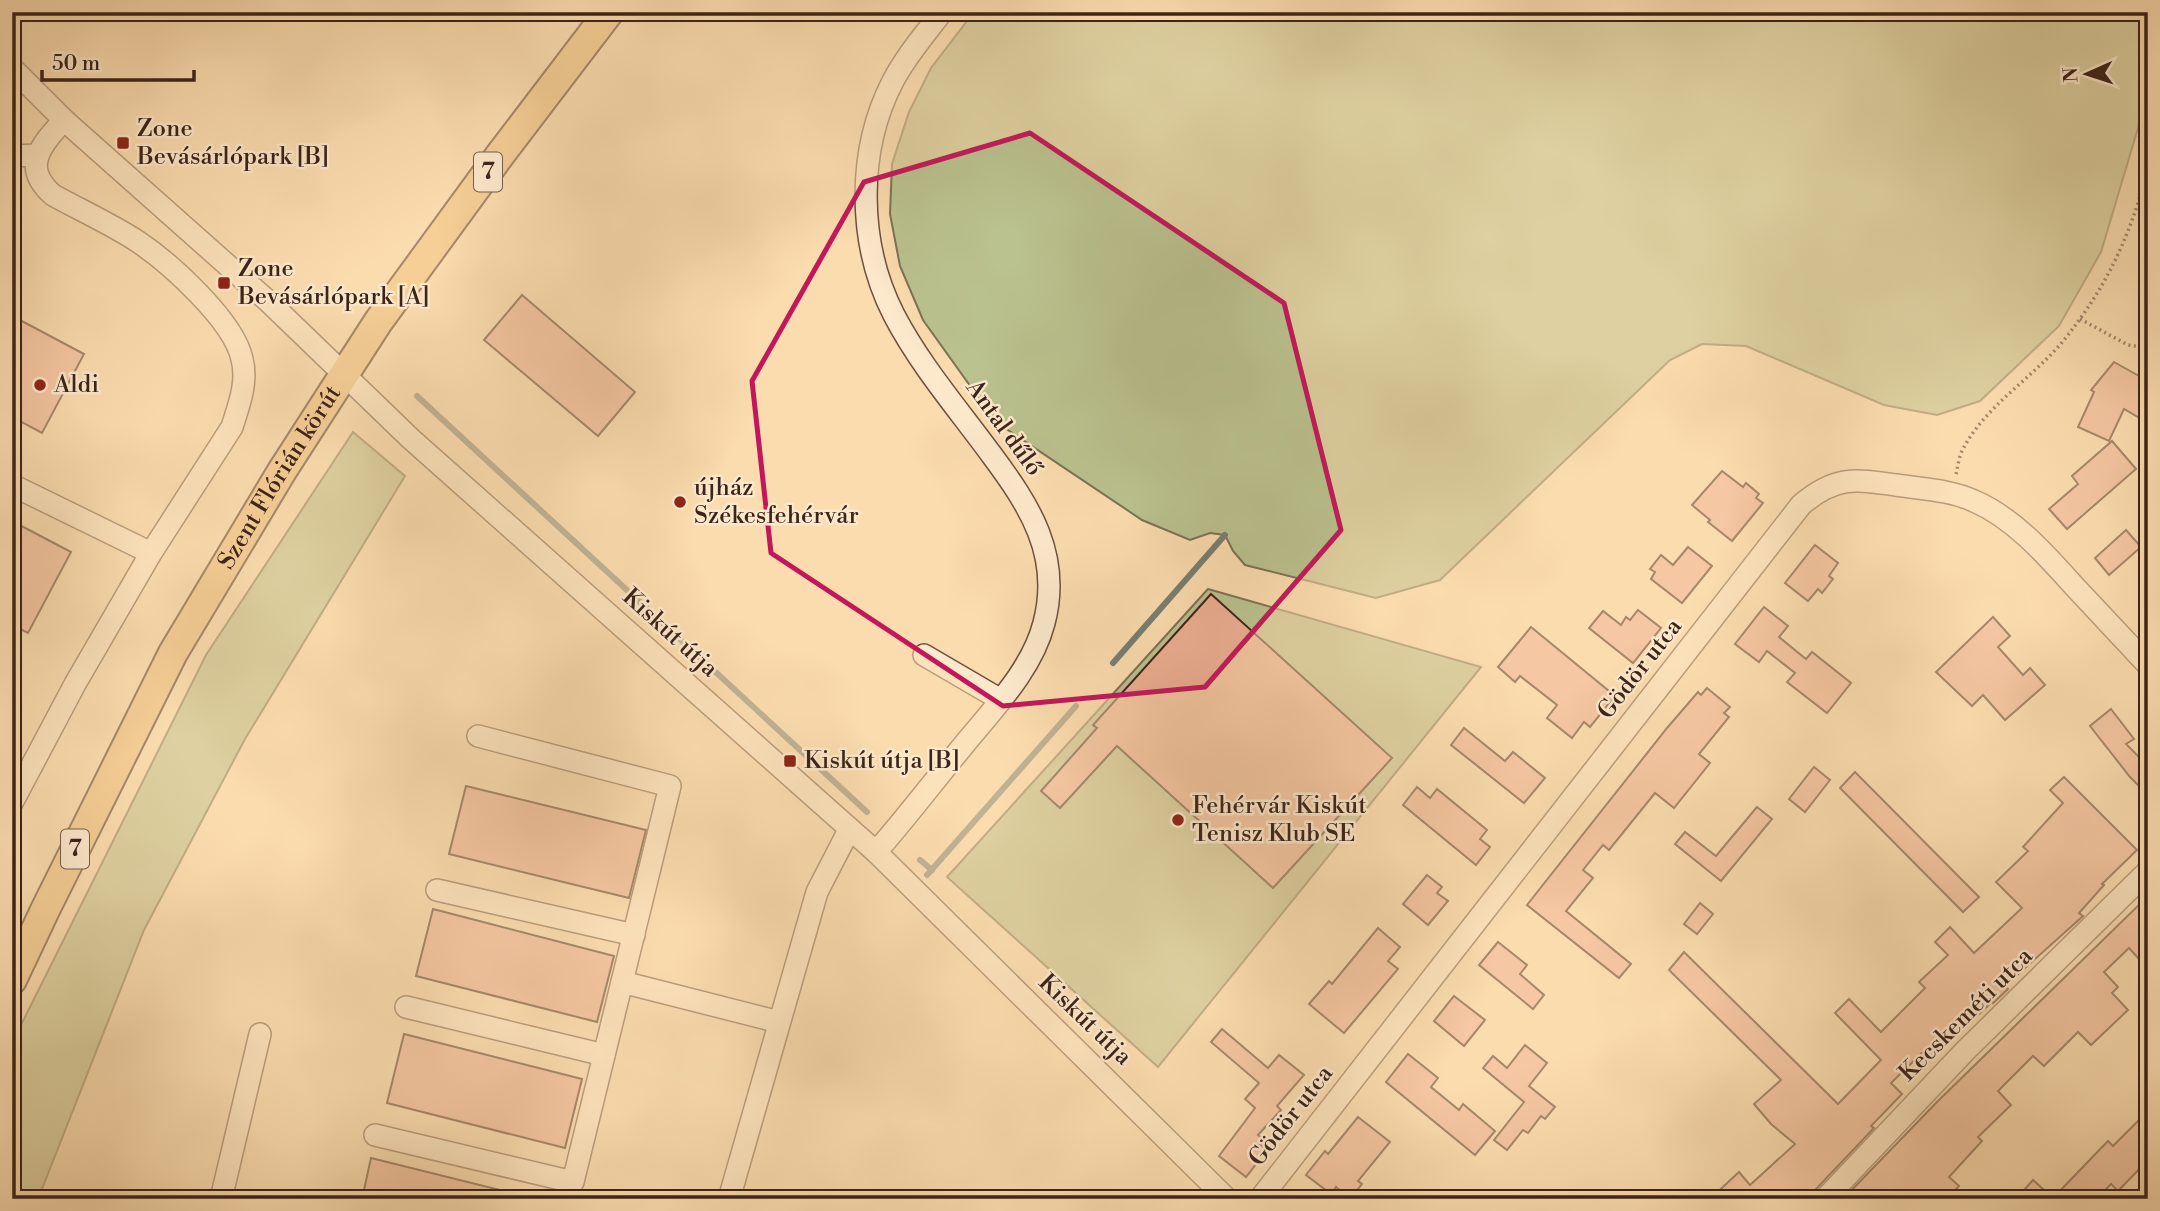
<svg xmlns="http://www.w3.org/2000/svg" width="2160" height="1211" viewBox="0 0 2160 1211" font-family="'Libre Bodoni',serif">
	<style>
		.green { fill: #bac28f; stroke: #7c7254; stroke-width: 2 }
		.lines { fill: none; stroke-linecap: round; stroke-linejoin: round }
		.stream { stroke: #787e72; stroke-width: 6 }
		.building { fill: #edae93; stroke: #3d2319; stroke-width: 2 }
		.minor-casing { stroke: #6c513e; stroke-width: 24 }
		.major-casing { stroke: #3d2319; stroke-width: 32 }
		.path { stroke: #3d2319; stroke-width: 3.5; stroke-dasharray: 2 3.5; stroke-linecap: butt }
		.minor { stroke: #fce8cb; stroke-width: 21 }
		.major { stroke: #eebe78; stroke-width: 28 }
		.marked { fill: none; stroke: #c2185b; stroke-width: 5; stroke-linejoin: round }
		.poi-dot { fill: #8f2418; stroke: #fce8cb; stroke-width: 2.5 }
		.labels { text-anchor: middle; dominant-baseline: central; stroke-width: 5; stroke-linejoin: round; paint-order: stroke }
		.shield { fill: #fce8cb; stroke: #765e4e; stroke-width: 2 }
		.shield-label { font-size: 23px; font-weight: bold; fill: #3d2319 }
		.poi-label { font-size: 24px; fill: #3d2319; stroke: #fce8cb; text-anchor: start }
		.street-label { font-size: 24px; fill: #3d2319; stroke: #fce8cb }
	</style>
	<rect width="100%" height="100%" fill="#fbdcaf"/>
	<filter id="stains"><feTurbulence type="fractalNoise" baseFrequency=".00286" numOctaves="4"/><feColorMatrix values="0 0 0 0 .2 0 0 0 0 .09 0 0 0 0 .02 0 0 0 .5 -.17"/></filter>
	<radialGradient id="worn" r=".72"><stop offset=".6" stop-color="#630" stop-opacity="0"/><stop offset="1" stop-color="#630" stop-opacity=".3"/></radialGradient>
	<!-- green -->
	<g class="green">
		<path d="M974,12H2148V73L2138,128L2101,252L2059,326L1980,401L1937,415L1884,405L1746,346L1702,344L1670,360L1440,580L1376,598L1245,565L1233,551L1225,535L1210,533L1190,540L1142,520L996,422L923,320L900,266L890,214L892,164L909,112L931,68Z"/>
		<path d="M353,432L405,476L245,739L144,930L38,1199H12V1043L206,655Z"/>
		<path d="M1208,589L1481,667L1158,1067L947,877Z"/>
	</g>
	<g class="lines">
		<!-- stream -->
		<g class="stream">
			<path d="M417,396L867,812"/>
			<path d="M1113,663L1225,535"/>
			<path d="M920,860L932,870"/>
			<path d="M927,875L1076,706"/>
		</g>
	</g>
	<!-- building -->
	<g class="building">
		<path d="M522,295L635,392L598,436L484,340Z"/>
		<path d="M18,319L84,354L42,433L12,417V331Z"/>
		<path d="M2114,362L2148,381V423L2124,409L2109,441L2078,427L2094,392L2091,390Z"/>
		<path d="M2112,441L2136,469L2067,529L2049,509L2078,484L2072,476Z"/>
		<path d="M1722,471L1743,487L1746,483L1759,494L1756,498L1763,503L1732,541L1708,522L1710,520L1692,505Z"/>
		<path d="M12,521L71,552L28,633L12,625Z"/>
		<path d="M2126,530L2141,547L2109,575L2095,558Z"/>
		<path d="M1815,545L1838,563L1829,576L1833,579L1822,593L1818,589L1808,601L1785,583Z"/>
		<path d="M1688,547L1712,566L1682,603L1651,579L1655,572L1650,569L1661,555L1673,565Z"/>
		<path d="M1211,594L1392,758L1273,888L1117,746L1060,808L1041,791L1097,728L1093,725Z"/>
		<path d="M1764,607L1788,626L1779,637L1806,659L1812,652L1851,683L1827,713L1787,682L1795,673L1767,651L1759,662L1735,644Z"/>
		<path d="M1638,610L1661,628L1633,663L1589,628L1603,611L1621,625L1626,617L1630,620Z"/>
		<path d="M1993,617L2010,636L1998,647L2023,675L2030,668L2045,685L2005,720L1983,695L1972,706L1936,672Z"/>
		<path d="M1531,627L1615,696L1590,727L1584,722L1572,738L1547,718L1557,705L1520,676L1515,682L1498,667Z"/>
		<path d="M1707,688L1730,707L1724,713L1729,717L1699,754L1710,763L1674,808L1655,793L1609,850L1603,845L1583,870L1593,878L1566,911L1631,964L1619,978L1527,905L1667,728L1698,692L1701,695Z"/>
		<path d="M2111,709L2134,739L2126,744L2148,766V795L2130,777L2090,726Z"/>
		<path d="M1464,728L1505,761L1513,752L1545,778L1524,803L1451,745Z"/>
		<path d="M1814,767L1830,780L1805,812L1789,799Z"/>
		<path d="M1855,772L1979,897L1963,912L1840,788Z"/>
		<path d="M2064,777L2137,850L2102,884L2104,885L2079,913L2083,916L2005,986L2008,989L1993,1003L1992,1002L1930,1060L1923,1052L1891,1083L1902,1094L1871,1126L1874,1128L1815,1190L1812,1199H1710L1739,1172L1750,1185L1795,1144L1771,1124L1754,1104L1781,1080L1669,970L1684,952L1838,1104L1881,1060L1835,1013L1849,999L1881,1032L1925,988L1919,982L1948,955L1935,942L1950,927L1974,953L2022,908L1996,882L2028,851L2023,847L2063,803L2050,790Z"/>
		<path d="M466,786L646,830L629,898L449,854Z"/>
		<path d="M1417,787L1430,798L1437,789L1487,830L1480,839L1490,847L1476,865L1403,805Z"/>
		<path d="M1757,807L1772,819L1721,881L1675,844L1685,832L1716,856Z"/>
		<path d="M1427,875L1442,887L1437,893L1448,901L1428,925L1403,904Z"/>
		<path d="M2148,896V950L2139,959L2129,948L2104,972L2118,987L2112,993L2128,1010L2091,1045L2078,1032L2044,1066L2033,1056L1998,1091L2011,1105L1978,1137L1982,1141L1949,1177L1959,1186L1947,1199H1843L1938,1101Z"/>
		<path d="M1700,903L1713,914L1697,934L1684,924Z"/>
		<path d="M433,909L614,956L597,1022L416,976Z"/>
		<path d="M1378,928L1400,947L1388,961L1398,969L1344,1033L1309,1004L1329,981L1332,984Z"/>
		<path d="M1498,942L1527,965L1520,974L1544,995L1533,1009L1479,965Z"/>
		<path d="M1454,996L1485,1020L1464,1046L1434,1021Z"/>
		<path d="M1222,1029L1268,1068L1279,1055L1304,1075L1277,1106L1281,1110L1258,1135L1263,1139L1260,1144L1267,1150L1246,1177L1219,1156L1255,1108L1245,1099L1259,1083L1211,1042Z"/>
		<path d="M404,1034L582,1079L565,1148L387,1103Z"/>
		<path d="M1525,1045L1547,1063L1529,1086L1555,1107L1545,1119L1541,1116L1528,1133L1523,1130L1507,1150L1494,1140L1524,1102L1483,1068L1493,1056L1507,1068Z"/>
		<path d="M1408,1054L1438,1078L1431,1087L1459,1110L1463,1104L1495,1131L1475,1155L1386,1082Z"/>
		<path d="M1358,1117L1390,1142L1358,1181L1362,1184L1350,1199L1336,1187L1331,1194L1306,1175L1325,1151L1328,1154Z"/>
		<path d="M2140,1119L2148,1127V1160L2118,1191L2111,1184L2097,1199H2016L2033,1180L2053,1198L2108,1141L2113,1146Z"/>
		<path d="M371,1158L512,1193L511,1199H362Z"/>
	</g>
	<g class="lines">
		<!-- minor casing -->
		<g class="minor-casing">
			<g id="minor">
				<path d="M12,68L64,120L269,302L411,439L876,852L1227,1199"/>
				<path d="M12,156L38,155"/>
				<path d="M12,485L151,553"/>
				<path d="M924,655L1001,700"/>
				<path d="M12,803L75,684L151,553L232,427C239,405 248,382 242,359C234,321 170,263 137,241C111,224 80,210 53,195C21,167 41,145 64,120"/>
				<path d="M876,852C906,818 934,781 963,746C993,709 1032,670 1044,623C1062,555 1029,505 991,454C958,409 920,365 894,315C858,245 856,152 893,81C906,56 925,34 942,12"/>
				<path d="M437,890L634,935"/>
				<path d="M622,982L779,1022"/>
				<path d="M406,1007L604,1055"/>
				<path d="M375,1135L573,1182L670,786L478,736"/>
				<path d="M221,1199L260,1034"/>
				<path d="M729,1199L817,892L849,830"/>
				<path d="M1260,1199L1801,505C1835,476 1854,479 1896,485C1922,489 1950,490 1974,501C2014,518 2046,555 2075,587C2099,613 2124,639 2148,665"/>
				<path d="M1825,1199L1965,1051L2148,871"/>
			</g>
		</g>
		<!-- major casing -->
		<g class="major-casing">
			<g id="major">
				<path id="s1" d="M12,980L46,908L173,653L282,471L378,322L500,155L609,12"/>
			</g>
		</g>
		<!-- path -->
		<g class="path">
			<path d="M12,118L17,112V101"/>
			<path d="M2080,319L2128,345L2148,348"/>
			<path d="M1956,474C1958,466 1959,456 1963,449C1986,405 2033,378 2064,340C2108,285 2130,236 2148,169"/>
		</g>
		<!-- minor -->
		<use href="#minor" class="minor"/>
		<!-- major -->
		<use href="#major" class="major"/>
	</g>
	<!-- marked area -->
	<path d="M0 0H2160V1211H0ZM1030,133L1284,303L1341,530L1205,687L1003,706L771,553L752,381L864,182Z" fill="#fbdcaf" fill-opacity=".55" fill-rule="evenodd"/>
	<path class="marked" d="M1030,133L1284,303L1341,530L1205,687L1003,706L771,553L752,381L864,182Z"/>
	<!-- markers -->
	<g class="poi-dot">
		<rect x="116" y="136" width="14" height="14" rx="3.5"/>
		<rect x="217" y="276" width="14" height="14" rx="3.5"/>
		<circle cx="40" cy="385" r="7"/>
		<circle cx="680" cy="502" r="7"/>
		<rect x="783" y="754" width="14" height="14" rx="3.5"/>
		<circle cx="1178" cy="820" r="7"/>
	</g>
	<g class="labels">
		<!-- shield labels -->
		<g class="shield">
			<rect x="474" y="152.5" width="28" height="39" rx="5"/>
			<rect x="61" y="829.5" width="28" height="39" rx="5"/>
		</g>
		<g class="shield-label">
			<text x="488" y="172">7</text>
			<text x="75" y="849">7</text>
		</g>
		<!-- poi labels -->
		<g class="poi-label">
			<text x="137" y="129">Zone<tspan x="137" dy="28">Bevásárlópark [B]</tspan></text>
			<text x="238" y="269">Zone<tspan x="238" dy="28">Bevásárlópark [A]</tspan></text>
			<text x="54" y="385">Aldi</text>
			<text x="694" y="488">újház<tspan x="694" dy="28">Székesfehérvár</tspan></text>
			<text x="804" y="761">Kiskút útja [B]</text>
			<text x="1192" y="806">Fehérvár Kiskút<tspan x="1192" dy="28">Tenisz Klub SE</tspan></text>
		</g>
		<!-- street labels -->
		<g class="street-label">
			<text transform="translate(1004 428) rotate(54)">Antal dűlő</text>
			<text stroke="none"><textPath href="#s1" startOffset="570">Szent Flórián körút</textPath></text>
			<text transform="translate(670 633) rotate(42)">Kiskút útja</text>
			<text transform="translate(1640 669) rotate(-52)">Gödör utca</text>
			<text transform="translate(1966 1015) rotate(-45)">Kecskeméti utca</text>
			<text transform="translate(1085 1020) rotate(44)">Kiskút útja</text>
			<text transform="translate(1291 1116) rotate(-52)">Gödör utca</text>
		</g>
	</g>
	<!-- margin -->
	<rect width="2160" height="1211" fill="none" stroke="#fbdcaf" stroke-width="42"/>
	<rect x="14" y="14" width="2132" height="1183" fill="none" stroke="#3d2319" stroke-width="3.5"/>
	<rect x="21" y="21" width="2118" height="1169" fill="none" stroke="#3d2319" stroke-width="2"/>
	<!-- north arrow -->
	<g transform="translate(2087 74) rotate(267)" stroke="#fce8cb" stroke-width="5" paint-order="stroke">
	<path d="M0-5L12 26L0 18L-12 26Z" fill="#3d2319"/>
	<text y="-10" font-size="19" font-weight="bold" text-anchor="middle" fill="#3d2319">N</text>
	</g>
	<!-- scale -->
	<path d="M42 70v10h152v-10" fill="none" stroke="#3d2319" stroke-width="3.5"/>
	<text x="52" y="70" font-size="21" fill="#3d2319" stroke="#fce8cb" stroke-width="5" paint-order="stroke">50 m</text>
	<rect width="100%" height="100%" filter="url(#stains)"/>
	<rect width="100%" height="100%" fill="url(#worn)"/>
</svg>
